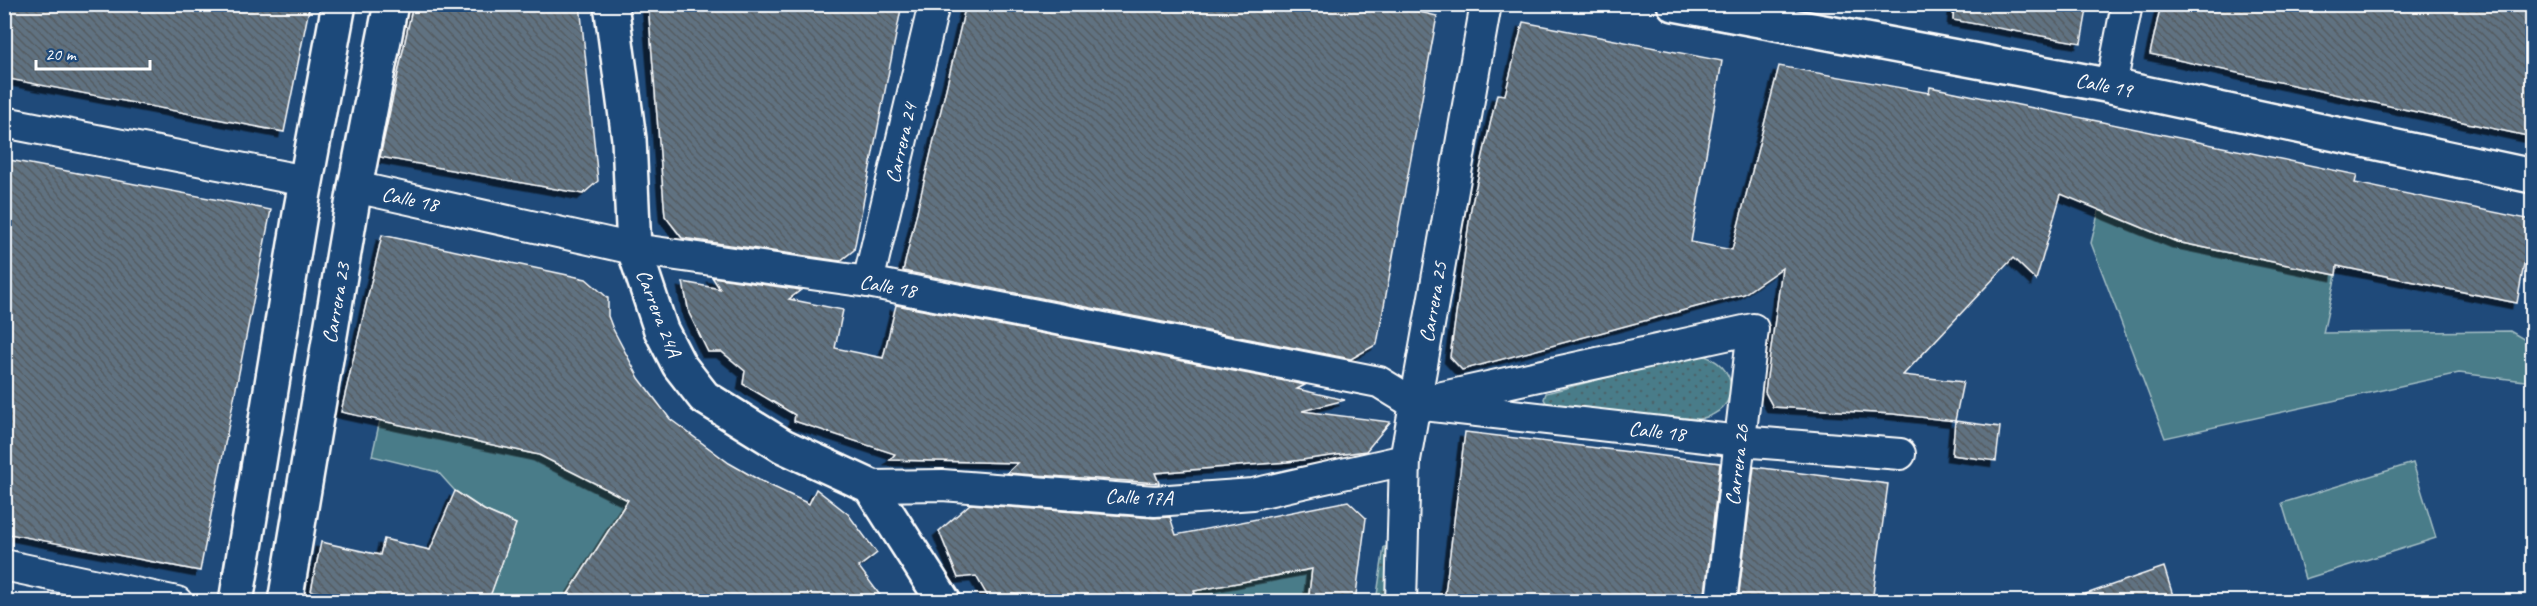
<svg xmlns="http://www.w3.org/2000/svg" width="2537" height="606" viewBox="0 0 2537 606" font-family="Caveat,sans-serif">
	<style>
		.green { fill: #4a7c89; stroke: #a4bec4; stroke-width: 1.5 }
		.garden { fill: url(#garden-dots); stroke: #a4bec4; stroke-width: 1.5 }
		.building { fill: url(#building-back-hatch); stroke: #fff; stroke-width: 1.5; filter: url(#shadow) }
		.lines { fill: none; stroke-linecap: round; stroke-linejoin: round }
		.street-casing { stroke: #fff; stroke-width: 34 }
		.secondary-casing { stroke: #fff; stroke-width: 38 }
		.street { stroke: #1f4a7a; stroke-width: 30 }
		.secondary { stroke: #1f4a7a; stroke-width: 33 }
		.labels { text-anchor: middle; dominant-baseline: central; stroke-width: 5; stroke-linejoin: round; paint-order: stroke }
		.street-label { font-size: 21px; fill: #fff; stroke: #1f4a7a }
	</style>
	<defs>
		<pattern id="garden-dots" width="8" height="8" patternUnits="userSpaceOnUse" patternTransform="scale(1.5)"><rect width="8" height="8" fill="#4a7c89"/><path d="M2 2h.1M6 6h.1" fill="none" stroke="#4b646a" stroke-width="1.8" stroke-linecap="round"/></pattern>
		<pattern id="building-back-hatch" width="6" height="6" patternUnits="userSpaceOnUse" patternTransform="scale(1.5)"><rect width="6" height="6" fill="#617281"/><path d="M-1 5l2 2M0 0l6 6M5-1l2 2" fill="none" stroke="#545b61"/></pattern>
		<filter id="shadow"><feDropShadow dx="-5.5" dy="5.5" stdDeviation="0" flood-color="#0009"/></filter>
	</defs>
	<rect width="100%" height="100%" fill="#1f4a7a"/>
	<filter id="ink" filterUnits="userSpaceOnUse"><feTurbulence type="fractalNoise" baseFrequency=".0167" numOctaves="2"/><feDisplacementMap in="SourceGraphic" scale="12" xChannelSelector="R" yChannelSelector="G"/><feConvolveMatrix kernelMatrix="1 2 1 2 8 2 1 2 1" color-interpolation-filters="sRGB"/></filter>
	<g filter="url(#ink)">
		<!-- green -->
		<g class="green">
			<path d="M2099,210L2178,242L2336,275L2323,333L2510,331L2532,344V384L2525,381L2459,373L2165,438L2091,243Z"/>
			<path d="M380,420L541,455L628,500L563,601H488L516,524L484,510L455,491L438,472L372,456Z"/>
			<path d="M2413,463L2436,538L2305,579L2282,503Z"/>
			<path d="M1312,569L1308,601H1198L1194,591Z"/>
		</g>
		<!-- garden -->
		<g class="garden">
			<path d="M1698,354C1740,363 1743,411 1699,419L1548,406L1544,399L1546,393Z"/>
			<path d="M1384,547H1391L1390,601L1376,602Z"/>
		</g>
		<!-- building -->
		<g class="building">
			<path d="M4,4H310L284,132L4,78Z"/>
			<path d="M413,4H580L598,181L583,194L380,157Z"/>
			<path d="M648,4H902L854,250L840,261L682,238L665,216Z"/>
			<path d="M966,4H1385L1437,16L1377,344L1351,359L903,271Z"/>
			<path d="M1954,4H2088L2081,43L1953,20Z"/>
			<path d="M2161,4H2532V137L2150,54Z"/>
			<path d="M1523,22L1722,61L1691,242L1732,250L1779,66L1929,93L1930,87L2107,123L2357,175L2355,183L2532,220L2517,303L2337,266L2336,275L2177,242L2061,194L2036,280L2013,258L1903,375L1963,382L1955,421L1893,414L1773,407L1765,392L1782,268L1744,294L1462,370L1450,357L1471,208L1497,94L1505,95Z"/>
			<path d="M4,159L271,210L200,571L4,533Z"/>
			<path d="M382,235L586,279L608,298V316L613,329L639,378L670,419L729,463L759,480L809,504L816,489L848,514L877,553L859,567L885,602H563L628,500L539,455L341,412Z"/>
			<path d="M712,277L801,290L789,299L843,310L835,348L883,358L896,305L1305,385L1297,389L1345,400L1302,411L1390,422L1366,451L1287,462L1155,473L1159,483L1007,473L1018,463L890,460L895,454L794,421L795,415L743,384L745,371L722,352H708L689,313L683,282L720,289Z"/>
			<path d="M1955,421L2000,427L1996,461L1952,455Z"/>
			<path d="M1465,432L1720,463L1704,602H1444Z"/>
			<path d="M1754,467L1888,484L1872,602H1738Z"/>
			<path d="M455,491L484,510L516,524L488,602H355L311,591L321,542L380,555L384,539L430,550Z"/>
			<path d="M1348,501L1366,518L1355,602H1308L1312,569L1194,591L1198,602H991L976,576L958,578L939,531L970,504L1154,518L1170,517L1176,535Z"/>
			<path d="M2164,567L2175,602H2080V596Z"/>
		</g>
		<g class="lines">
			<!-- street casing -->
			<g class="street-casing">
				<g id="street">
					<path d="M2111,86L2127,4"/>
					<path d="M4,122L306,181"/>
					<path d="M355,187L634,249L868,282L1379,382L1415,404L1740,441L1900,454"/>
					<path d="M868,282L934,4"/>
					<path d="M1438,398L1753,329L1721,602"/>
					<path d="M870,486L942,485L1155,501L1253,494L1405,460"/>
					<path d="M4,565L177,602"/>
					<path d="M1401,602L1405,460L1486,4"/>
				</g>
			</g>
			<!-- secondary casing -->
			<g class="secondary-casing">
				<g id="secondary">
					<path d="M611,4L629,139L634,249L661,330L679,365L704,397L783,446L870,486L944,602"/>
					<path d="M1674,4L2111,86L2532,176"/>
					<path d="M236,602L300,214L339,4"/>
					<path d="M285,602L355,187L391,4"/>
				</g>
			</g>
			<!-- street -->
			<use href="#street" class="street"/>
			<!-- secondary -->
			<use href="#secondary" class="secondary"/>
		</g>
	</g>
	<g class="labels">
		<!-- street labels -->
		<g class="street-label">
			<text transform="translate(2104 85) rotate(11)">Calle 19</text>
			<text transform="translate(901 143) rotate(-77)">Carrera 24</text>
			<text transform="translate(410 199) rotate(12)">Calle 18</text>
			<text transform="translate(888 286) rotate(10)">Calle 18</text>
			<text transform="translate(1433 302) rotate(-80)">Carrera 25</text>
			<text transform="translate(336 303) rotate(-80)">Carrera 23</text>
			<text transform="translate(659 313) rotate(69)">Carrera 24A</text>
			<text transform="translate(1657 431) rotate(6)">Calle 18</text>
			<text transform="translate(1737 465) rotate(-83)">Carrera 26</text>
			<text transform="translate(1139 497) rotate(2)">Calle 17A</text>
		</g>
	</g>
	<!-- margin -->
	<rect width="2537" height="606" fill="none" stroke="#1f4a7a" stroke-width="24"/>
	<rect x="12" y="12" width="2513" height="582" fill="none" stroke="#fff" stroke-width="2" filter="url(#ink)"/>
	<!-- scale -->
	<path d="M36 60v9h114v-9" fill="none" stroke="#ffffff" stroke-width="3"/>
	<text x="45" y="60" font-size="18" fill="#ffffff" stroke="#1f4a7a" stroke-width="4.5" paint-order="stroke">20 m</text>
</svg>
